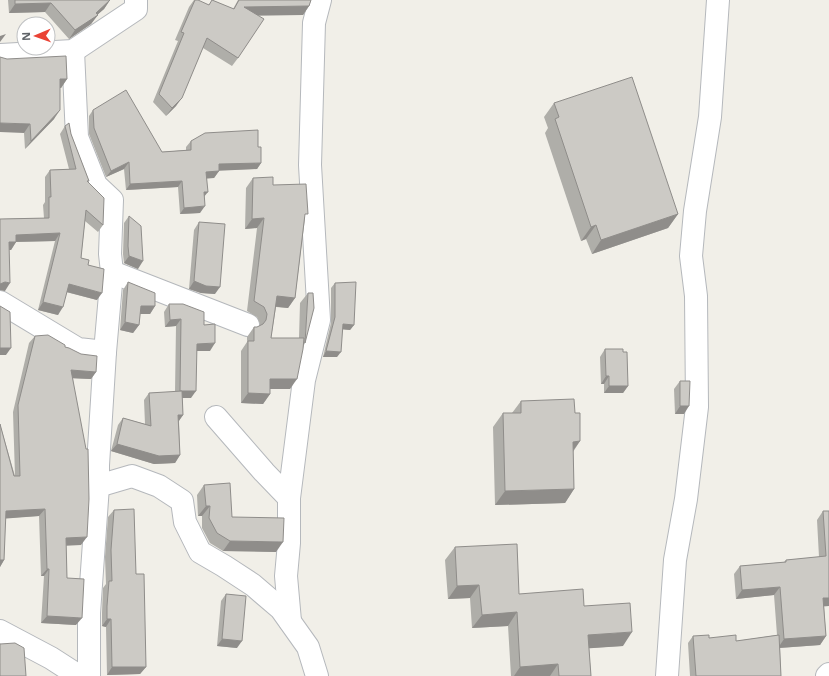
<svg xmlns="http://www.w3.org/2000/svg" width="829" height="676" viewBox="0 0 829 676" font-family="'Open Sans',sans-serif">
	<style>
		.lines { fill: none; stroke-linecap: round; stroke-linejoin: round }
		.minor-casing { stroke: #b5b8bc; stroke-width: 24 }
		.minor { stroke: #fff; stroke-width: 22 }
		.wall { fill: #afaea9 }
		.shaded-wall { fill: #8f8d8a }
		.building { fill: #cccac5; stroke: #8f8d8a }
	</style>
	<rect width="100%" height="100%" fill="#f1efe8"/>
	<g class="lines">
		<!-- minor casing -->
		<g class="minor-casing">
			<g id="minor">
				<path d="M73,51L77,137L96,185L112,200L110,254L112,272L105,352L98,465V486L89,613V676"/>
				<path d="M0,55L73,51L136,9V0"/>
				<path d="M112,272L248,325"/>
				<path d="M0,302L78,349L105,352"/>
				<path d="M216,417L264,472L289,498"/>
				<path d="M98,486L132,476L159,486L182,501L185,522L200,552L224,566L253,585L281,609L308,647L317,676"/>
				<path d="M290,621L286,576L289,543V498L304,380L319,320L310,165L314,23L320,0"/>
				<path d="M0,631L51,658L79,676"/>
				<path d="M667,676L675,560L686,499L697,407L696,296L691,256L695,211L710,117L718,0"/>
				<path d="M827,676L829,674"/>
			</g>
		</g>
		<!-- minor -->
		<use href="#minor" class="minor"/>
	</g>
	<!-- wall -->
	<g class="wall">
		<path d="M8,0H110L104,9L98,14L91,24L69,39L45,12L9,13Z"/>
		<path d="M194,0L209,5L212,0L233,9L238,0H311L309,6L303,15H258L238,58L232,66L203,48L176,106L166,116L153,102L178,41L175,40L189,7Z"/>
		<path d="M1,58L67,79L61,88H60L54,119L25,149L24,133Z"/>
		<path d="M554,103L678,214L668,228L592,254L586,239L581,241L545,133L548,128L544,117Z"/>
		<path d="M93,110L162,152L186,150V147L191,141L258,147L261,163L257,169L219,170V171L214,178H207L204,197L200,213L180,214L178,187L126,190L124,169L106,177L89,134V116Z"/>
		<path d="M65,126L71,134L89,181L88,182L103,225L98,232L85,221L81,258L88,265L97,300L66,292L58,315L38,310L55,241L16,242L11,250H9L5,291L0,290V219L44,218L43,205L45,202V177L50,170L69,169L60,134Z"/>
		<path d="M253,178L273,185L305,218L295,298L288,308L276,307L271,338H299L300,303L308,293L305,343L304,345L290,389H270V394L263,404L241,403V351L247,342V337L254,327H257L260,326V324L257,317L247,311L257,228L245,229L246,188Z"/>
		<path d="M129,216L138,269L124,263L123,254L124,223Z"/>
		<path d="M199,222L215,294L201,293L189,289L194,230Z"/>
		<path d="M128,282L155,306L150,314H140L139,325L133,333L120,330L123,290Z"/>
		<path d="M335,283L354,325L350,330L342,329L337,357H323L331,323V288Z"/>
		<path d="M169,304L204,325L210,351H197L191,398H182L183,415L179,421L180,455L175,463L154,464L111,451L118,425L123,418L145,424L144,400L149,393L175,392L176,326L165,327L164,312Z"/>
		<path d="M35,336L65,347L96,372L91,379L73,378L81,545H66L67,578L76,625L41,623L44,576H41L39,516L5,518L4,560L0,567V424L15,476L13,412L29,343Z"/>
		<path d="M605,349L623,352L628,386L623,393H604V384H601L600,357Z"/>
		<path d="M680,381L684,414H675L674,389Z"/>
		<path d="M521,401L575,413L580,441L573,452L574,489L565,503L495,505L493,427L503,413H512Z"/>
		<path d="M204,485L232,517L276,552L223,551L210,543L202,528V516H198L197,495Z"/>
		<path d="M114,510L136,574L146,667L140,674L107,675L106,627L102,626V613L103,588L106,584L105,557L108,517Z"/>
		<path d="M823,511H829V606H824L826,636L820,645L780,648L781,676H690L688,643L693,636L736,641L777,635L774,595L736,599L734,574L740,566L784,562L786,560L819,557L817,520Z"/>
		<path d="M455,547L519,594L584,606L623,646L589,648L591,676H511L508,626L472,628L470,598L448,599L445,560Z"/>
		<path d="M226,594L237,648L217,646L221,601Z"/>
	</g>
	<!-- shaded-wall -->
	<g class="shaded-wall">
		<path d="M110,0L104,9L96,16L98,15L91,24L69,39L75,30Z"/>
		<path d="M51,3L45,12L9,13L15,4Z"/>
		<path d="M309,6L303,15L238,16L244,7Z"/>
		<path d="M6,34L0,42V36Z"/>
		<path d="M60,79H67L61,88L54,87Z"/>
		<path d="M182,98L176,106L166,116L172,108Z"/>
		<path d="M60,110L54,119L25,149L31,141Z"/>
		<path d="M0,123L30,124L24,133L0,132Z"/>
		<path d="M129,162L124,169L106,177L111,171Z"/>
		<path d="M261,163L257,169L214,171L219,164Z"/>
		<path d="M219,171L214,178L202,179L206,172Z"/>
		<path d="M182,181L178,187L126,190L130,184Z"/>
		<path d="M204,192H208L203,198Z"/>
		<path d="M205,206L200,213L180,214L184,208Z"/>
		<path d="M678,214L668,228L592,254L601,240Z"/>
		<path d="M264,218L257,228L245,229L252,219Z"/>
		<path d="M596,225L586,239L581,241L591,227Z"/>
		<path d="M60,233L55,241L10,242L16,235Z"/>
		<path d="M9,242H16L11,250H4Z"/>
		<path d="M129,256L143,261L138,269L124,263Z"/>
		<path d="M194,281L220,287L215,294L201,293L189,289Z"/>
		<path d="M5,282L10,283L5,291L0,290V284Z"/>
		<path d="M69,284L102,293L97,300L63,291Z"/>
		<path d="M277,296L295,298L288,308L270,306Z"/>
		<path d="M43,302L63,307L58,315L38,310Z"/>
		<path d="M141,306H155L150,314H135Z"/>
		<path d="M181,319L176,326L165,327L170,320Z"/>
		<path d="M125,322L139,325L133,333L120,330Z"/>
		<path d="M343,324L354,325L350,330L339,329Z"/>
		<path d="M215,343L210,351H192L197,344Z"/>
		<path d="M0,348H11L6,355H0Z"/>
		<path d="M326,351L341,352L337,357H323Z"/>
		<path d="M71,370L96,372L91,379L66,378Z"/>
		<path d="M606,376H609L604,384H601Z"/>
		<path d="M270,379H297L290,389H263Z"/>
		<path d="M609,386H628L623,393H604Z"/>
		<path d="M180,391H196L191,398H175Z"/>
		<path d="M248,393L270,394L263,404L241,403Z"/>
		<path d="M680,406H689L684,414H675Z"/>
		<path d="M178,415H183L178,422Z"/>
		<path d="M580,441L570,455L573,442Z"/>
		<path d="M117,444L180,455L175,463L154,464L111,451Z"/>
		<path d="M574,489L565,503L495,505L505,491Z"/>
		<path d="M206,506H210L202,516H198Z"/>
		<path d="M45,509L39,516L0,519L6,511Z"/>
		<path d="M87,537L81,545L61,546L66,538Z"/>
		<path d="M230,541L283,542L276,552L223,551Z"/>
		<path d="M0,560H4L0,567Z"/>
		<path d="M47,569H49L44,576H41Z"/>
		<path d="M479,585L470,598L448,599L457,586Z"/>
		<path d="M780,587L774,595L736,599L742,590Z"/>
		<path d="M823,598H829V606L817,607Z"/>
		<path d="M517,612L508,626L472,628L482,615Z"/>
		<path d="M47,616L82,618L76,625L41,623Z"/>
		<path d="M107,619H111L106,627L102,626Z"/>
		<path d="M632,632L623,646L579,649L588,635Z"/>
		<path d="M826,636L820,645L778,648L784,639Z"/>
		<path d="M222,639L242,641L237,648L217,646Z"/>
		<path d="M558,664L550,676H514L520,667Z"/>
		<path d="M112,667H146L140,674L107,675Z"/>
	</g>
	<!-- building -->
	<g class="building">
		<path d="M15,0H110L96,13L98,15L75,30L51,3L15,4Z"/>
		<path d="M195,0H198L209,5L212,0L234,9L239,0H311L309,6L244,7L264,19L238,58L207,38L182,98L172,108L159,94L184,33L181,32Z"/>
		<path d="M66,56L67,79H60V110L31,141L30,124L0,123V57L7,59Z"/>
		<path d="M632,77L678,214L601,240L596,225L591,227L555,119L559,117L554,103Z"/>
		<path d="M126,90L162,152L191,150V141L205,133L258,130V147H261V163L219,164V171L206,172L208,192H204L205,206L184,208L182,181L130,184L129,162L111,171L94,128L93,110Z"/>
		<path d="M69,123L71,134L89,181H87L104,198L103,225L86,210L81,258L89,260L88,265L104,269L102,293L69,284L63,307L43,302L60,233L16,235V242H9L10,283L5,282L0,284V219L49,218V197H51L50,170L76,169L65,126Z"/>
		<path d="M273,177V185L306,184L308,214H305L295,298L277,296L271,338H304L303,349L297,379H270V394L248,393V341H254V327H257L263,324L266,320L267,314L264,307L254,301L264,218L252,219L253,178Z"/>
		<path d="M129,216L141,226L143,261L129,256L128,246Z"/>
		<path d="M199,222L225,224L220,287L206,286L194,281Z"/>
		<path d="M128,282L155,293V306H141L139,325L125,322Z"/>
		<path d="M356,282L354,325L343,324L341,352L326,351L335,317V283Z"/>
		<path d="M308,293H313L314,308L305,343Z"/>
		<path d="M169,304H183L204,312V325L215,324V343L197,344L196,391H180L181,319L170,320Z"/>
		<path d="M0,306L10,312L11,348H0Z"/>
		<path d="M48,335L65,345V347L69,348L81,354L97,356L96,372L71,370L86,449H88L89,499L87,537L66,538L67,578L84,579L82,618L47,616L49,569H47L45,509L6,511L4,560H0V424L14,476H20L18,405L35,336Z"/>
		<path d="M605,349H623V352H627L628,386H609V376H606Z"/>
		<path d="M680,381H690L689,406H680Z"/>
		<path d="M182,391L183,415H178L180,455L159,456L117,444L123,418L151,426L149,393Z"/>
		<path d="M574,399L575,413H580V441L573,442L574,489L505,491L503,413H521V401Z"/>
		<path d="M230,483L232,517L284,518L283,542L230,541L217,533L209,518L210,506H206L204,485Z"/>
		<path d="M134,509L136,574H144L146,667H112L111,619H107V606L109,581H112L111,550L114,510Z"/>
		<path d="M823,511H829V598H823L826,636L784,639L780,587L742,590L740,566L786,562V560L826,556Z"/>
		<path d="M517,544L519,594L583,589L584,606L630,603L632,632L588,635L591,676H559L558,664L520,667L517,612L482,615L479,585L457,586L455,547Z"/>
		<path d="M226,594L246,596L242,641L222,639Z"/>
		<path d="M709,635V638L736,635V641L779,635L781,676H696L693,636Z"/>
		<path d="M15,643L24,648L26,676H0V644Z"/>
	</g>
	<!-- north arrow -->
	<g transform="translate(36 36) rotate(268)"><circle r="19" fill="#ffffff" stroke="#bfc1c3"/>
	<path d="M0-3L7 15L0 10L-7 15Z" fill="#ea4335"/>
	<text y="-6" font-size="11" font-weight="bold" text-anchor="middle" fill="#5f6368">N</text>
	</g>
</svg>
